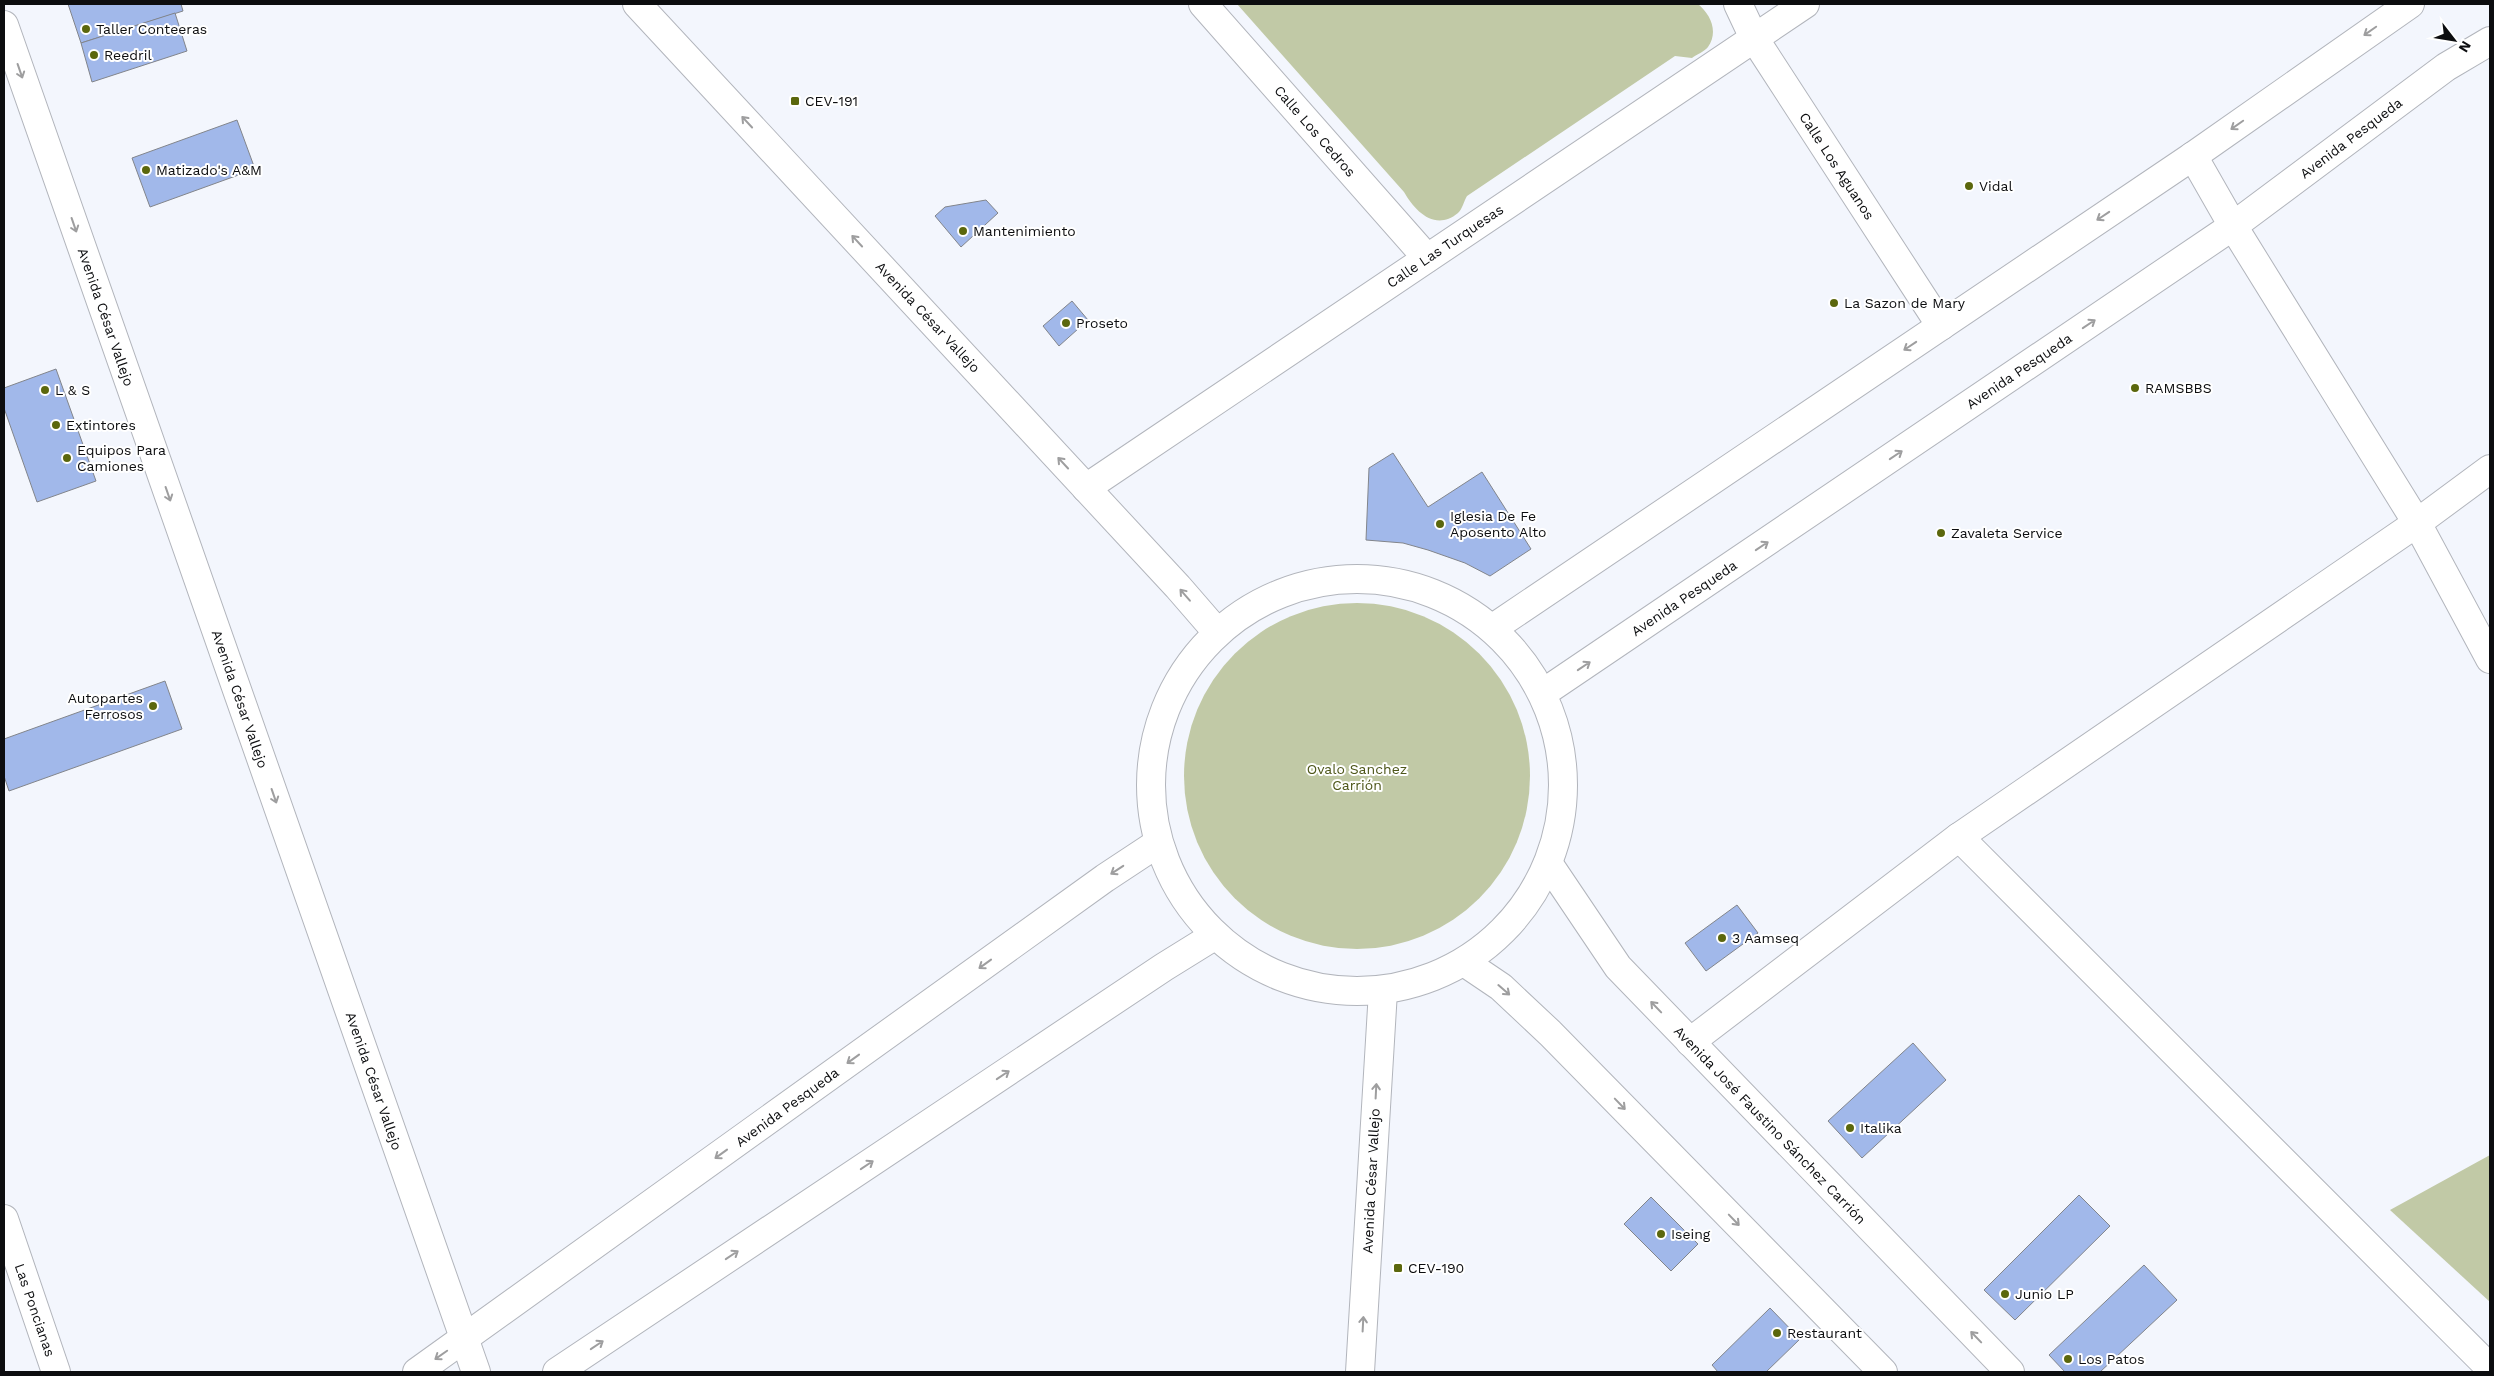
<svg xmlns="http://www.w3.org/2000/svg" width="2494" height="1376" viewBox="0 0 2494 1376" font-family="'Work Sans',sans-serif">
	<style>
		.green { fill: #c1c9a6 }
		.building { fill: #a1b8ea; stroke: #82858b }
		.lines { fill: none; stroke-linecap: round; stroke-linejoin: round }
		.minor-casing { stroke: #b2b5bc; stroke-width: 30 }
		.secondary-casing { stroke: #b2b5bc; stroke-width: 30 }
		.minor { stroke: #fff; stroke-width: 28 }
		.secondary { stroke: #fff; stroke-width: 28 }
		.oneway { stroke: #9e9e9f }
		.poi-dot { fill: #5b670d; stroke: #fff; stroke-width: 2 }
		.labels { text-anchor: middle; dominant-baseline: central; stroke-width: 4; stroke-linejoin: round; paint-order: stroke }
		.poi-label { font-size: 14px; fill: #0c0d0f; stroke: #fff; text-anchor: start }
		.street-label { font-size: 14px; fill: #0c0d0f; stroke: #fff }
		.park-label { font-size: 14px; fill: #4d5619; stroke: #fff }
	</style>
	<rect width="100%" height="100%" fill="#f3f6fd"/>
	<!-- green -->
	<g class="green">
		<path d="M1237,4H1698C1710,14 1719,31 1708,47C1705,51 1696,55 1692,58L1675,56L1467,196C1464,201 1462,210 1458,213C1435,232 1415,211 1404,192Z"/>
		<circle cx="1357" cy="776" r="173"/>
		<path d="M2490,1155V1302L2390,1210Z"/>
	</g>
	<!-- building -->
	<g class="building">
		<path d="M68,4H181L183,11L81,43Z"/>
		<path d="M175,13L187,51L92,82L81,43Z"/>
		<path d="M237,120L255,169L150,207L132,158Z"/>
		<path d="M986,200L998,213L961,247L935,216L945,207Z"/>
		<path d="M1072,301L1088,320L1059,346L1043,326Z"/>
		<path d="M56,369L96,481L37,502L4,408V388Z"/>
		<path d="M1393,453L1428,507L1482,472L1531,549L1490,576L1465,563L1428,550L1403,543L1366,540L1369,468Z"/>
		<path d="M165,681L182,729L9,791L4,776V739Z"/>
		<path d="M1737,905L1758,933L1706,971L1685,943Z"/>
		<path d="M1913,1043L1946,1080L1862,1158L1828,1121Z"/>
		<path d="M2079,1195L2110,1226L2015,1320L1984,1290Z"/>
		<path d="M1651,1197L1698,1244L1671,1271L1624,1224Z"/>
		<path d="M2144,1265L2177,1300L2100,1372H2065L2049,1355Z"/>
		<path d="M1770,1308L1800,1339L1766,1372H1718L1712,1365Z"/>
	</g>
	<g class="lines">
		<!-- minor casing -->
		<g class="minor-casing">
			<g id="minor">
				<path d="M1203,4L1427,258"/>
				<path d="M1738,4L1754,38L1941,326"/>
				<path d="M2193,156L2233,226L2417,523L2490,659"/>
				<path d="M1086,488L1805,4"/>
				<path d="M1959,837L2487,1365"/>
				<path d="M1690,1042L1959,837L2417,523L2490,469"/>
				<path d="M4,1219L56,1372"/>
			</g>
		</g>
		<!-- secondary casing -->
		<g class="secondary-casing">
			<g id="secondary">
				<path d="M637,4L1178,587L1217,632"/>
				<path d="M4,25L476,1372"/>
				<circle cx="1357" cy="785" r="206"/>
				<path d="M1493,628L2193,156L2410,4"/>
				<path d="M1543,693L2233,226L2446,67L2490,41"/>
				<path d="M1548,863L1618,967L2010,1372"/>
				<path d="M1464,962L1501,987L1550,1033L1883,1372"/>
				<path d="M417,1372L1105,878L1158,843"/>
				<path d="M557,1372L1164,967L1214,936"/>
				<path d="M1360,1372L1383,991"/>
			</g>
		</g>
		<!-- minor -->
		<use href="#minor" class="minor"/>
		<!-- secondary -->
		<use href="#secondary" class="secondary"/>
	</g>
	<!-- one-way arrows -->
	<defs><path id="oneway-shaft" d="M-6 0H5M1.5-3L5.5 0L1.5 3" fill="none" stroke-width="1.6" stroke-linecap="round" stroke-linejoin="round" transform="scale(1.25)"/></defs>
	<g class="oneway">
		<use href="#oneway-shaft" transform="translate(2370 31) rotate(145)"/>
		<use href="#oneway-shaft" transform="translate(20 71) rotate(71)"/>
		<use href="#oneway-shaft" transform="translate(747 122) rotate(-133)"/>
		<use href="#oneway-shaft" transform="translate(2237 125) rotate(145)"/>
		<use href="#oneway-shaft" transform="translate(2103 216) rotate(146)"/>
		<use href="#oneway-shaft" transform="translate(74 225) rotate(71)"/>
		<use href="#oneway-shaft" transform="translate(857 241) rotate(-133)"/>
		<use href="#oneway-shaft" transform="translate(2089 324) rotate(-34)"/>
		<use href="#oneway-shaft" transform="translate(1910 346) rotate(146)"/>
		<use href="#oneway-shaft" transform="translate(1896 455) rotate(-34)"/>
		<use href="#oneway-shaft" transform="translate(1063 463) rotate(-133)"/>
		<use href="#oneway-shaft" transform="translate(168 494) rotate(71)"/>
		<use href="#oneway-shaft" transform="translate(1762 546) rotate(-34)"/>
		<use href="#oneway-shaft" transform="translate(1185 595) rotate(-131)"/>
		<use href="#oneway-shaft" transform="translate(1584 666) rotate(-34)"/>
		<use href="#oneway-shaft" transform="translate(274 796) rotate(71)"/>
		<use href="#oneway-shaft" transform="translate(1117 870) rotate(147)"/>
		<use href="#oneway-shaft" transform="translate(985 964) rotate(144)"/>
		<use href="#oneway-shaft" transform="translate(1504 990) rotate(41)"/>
		<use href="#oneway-shaft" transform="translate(1656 1007) rotate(-134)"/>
		<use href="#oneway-shaft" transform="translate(853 1059) rotate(144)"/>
		<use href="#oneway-shaft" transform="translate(1003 1075) rotate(-34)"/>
		<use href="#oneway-shaft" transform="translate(1376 1091) rotate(-87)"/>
		<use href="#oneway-shaft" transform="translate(1620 1104) rotate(46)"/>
		<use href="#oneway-shaft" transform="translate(721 1154) rotate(144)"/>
		<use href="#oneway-shaft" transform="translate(867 1165) rotate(-34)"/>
		<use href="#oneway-shaft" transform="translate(1734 1220) rotate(46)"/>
		<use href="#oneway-shaft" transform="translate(732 1255) rotate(-34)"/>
		<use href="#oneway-shaft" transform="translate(1363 1324) rotate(-87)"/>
		<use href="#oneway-shaft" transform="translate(1976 1337) rotate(-134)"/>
		<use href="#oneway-shaft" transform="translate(597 1345) rotate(-34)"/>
		<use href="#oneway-shaft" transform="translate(441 1355) rotate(145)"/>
	</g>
	<!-- markers -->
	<g class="poi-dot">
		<circle cx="86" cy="29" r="5"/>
		<circle cx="94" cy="55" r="5"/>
		<rect x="790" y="96" width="10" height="10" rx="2.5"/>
		<circle cx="146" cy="170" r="5"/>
		<circle cx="1969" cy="186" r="5"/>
		<circle cx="963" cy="231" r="5"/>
		<circle cx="1834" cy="303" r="5"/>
		<circle cx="1066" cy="323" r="5"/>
		<circle cx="2135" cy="388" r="5"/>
		<circle cx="45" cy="390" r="5"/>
		<circle cx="56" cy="425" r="5"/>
		<circle cx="67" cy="458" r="5"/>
		<circle cx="1440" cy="524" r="5"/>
		<circle cx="1941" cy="533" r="5"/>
		<circle cx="153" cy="706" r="5"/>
		<circle cx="1722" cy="938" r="5"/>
		<circle cx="1850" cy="1128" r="5"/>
		<circle cx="1661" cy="1234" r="5"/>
		<rect x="1393" y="1263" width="10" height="10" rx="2.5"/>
		<circle cx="2005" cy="1294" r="5"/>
		<circle cx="1777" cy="1333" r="5"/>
		<circle cx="2068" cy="1359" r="5"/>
	</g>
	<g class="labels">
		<!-- poi labels -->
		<g class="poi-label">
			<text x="96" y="29">Taller Conteeras</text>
			<text x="104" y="55">Reedril</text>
			<text x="805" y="101">CEV-191</text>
			<text x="156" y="170">Matizado's A&amp;M</text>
			<text x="1979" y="186">Vidal</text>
			<text x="973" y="231">Mantenimiento</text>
			<text x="1844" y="303">La Sazon de Mary</text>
			<text x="1076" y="323">Proseto</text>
			<text x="2145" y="388">RAMSBBS</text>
			<text x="55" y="390">L &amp; S</text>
			<text x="66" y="425">Extintores</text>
			<text x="77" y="450">Equipos Para<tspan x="77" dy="16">Camiones</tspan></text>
			<text x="1450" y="516">Iglesia De Fe<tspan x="1450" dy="16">Aposento Alto</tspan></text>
			<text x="1951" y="533">Zavaleta Service</text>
			<text x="143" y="698" text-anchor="end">Autopartes<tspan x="143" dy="16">Ferrosos</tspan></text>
			<text x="1732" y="938">3 Aamseq</text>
			<text x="1860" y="1128">Italika</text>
			<text x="1671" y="1234">Iseing</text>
			<text x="1408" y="1268">CEV-190</text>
			<text x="2015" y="1294">Junio LP</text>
			<text x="1787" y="1333">Restaurant</text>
			<text x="2078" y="1359">Los Patos</text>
		</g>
		<!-- street labels -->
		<g class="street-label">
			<text transform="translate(1315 131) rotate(49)">Calle Los Cedros</text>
			<text transform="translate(2351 138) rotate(-37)">Avenida Pesqueda</text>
			<text transform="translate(1837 166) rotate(57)">Calle Los Aguanos</text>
			<text transform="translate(1445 246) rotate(-34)">Calle Las Turquesas</text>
			<text transform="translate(106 317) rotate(71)">Avenida César Vallejo</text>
			<text transform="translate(928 317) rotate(47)">Avenida César Vallejo</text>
			<text transform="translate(2019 371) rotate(-34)">Avenida Pesqueda</text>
			<text transform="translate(1684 598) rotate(-34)">Avenida Pesqueda</text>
			<text transform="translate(240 699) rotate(71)">Avenida César Vallejo</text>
			<text transform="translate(374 1081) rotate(71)">Avenida César Vallejo</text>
			<text transform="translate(787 1107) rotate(-36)">Avenida Pesqueda</text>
			<text transform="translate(1770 1125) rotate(46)">Avenida José Faustino Sánchez Carrión</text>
			<text transform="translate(1371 1181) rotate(-87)">Avenida César Vallejo</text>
			<text transform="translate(35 1310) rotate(71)">Las Poncianas</text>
		</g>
		<!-- park labels -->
		<g class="park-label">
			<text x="1357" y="769">Ovalo Sanchez<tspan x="1357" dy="16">Carrión</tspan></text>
		</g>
	</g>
	<!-- border -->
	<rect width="2494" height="1376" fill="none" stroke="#0c0d0f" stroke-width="10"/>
	<!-- north arrow -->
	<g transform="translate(2454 40) rotate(121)" stroke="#ffffff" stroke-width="4" paint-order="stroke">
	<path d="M0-4L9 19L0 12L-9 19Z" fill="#0c0d0f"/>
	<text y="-8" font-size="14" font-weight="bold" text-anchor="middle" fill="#0c0d0f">N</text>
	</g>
</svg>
